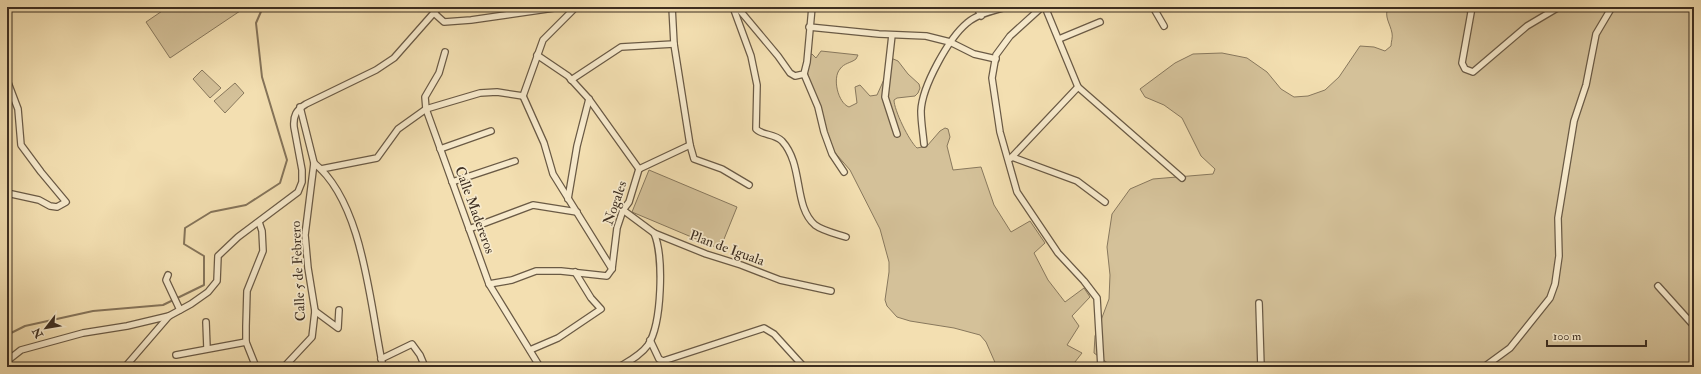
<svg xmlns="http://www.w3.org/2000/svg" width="1701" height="374" viewBox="0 0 1701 374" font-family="'IM FELL Double Pica',serif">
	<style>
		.green { fill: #d4c199; stroke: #88785d }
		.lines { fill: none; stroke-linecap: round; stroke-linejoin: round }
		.stream { stroke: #85745a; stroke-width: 2 }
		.street-casing { stroke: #6a5a45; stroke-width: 8 }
		.street { stroke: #f7eacc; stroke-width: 5.5 }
		.labels { text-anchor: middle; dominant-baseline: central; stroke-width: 3.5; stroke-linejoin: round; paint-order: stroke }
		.street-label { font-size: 14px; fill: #3d2e21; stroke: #f7eacc }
	</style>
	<rect width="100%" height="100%" fill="#f3dfb1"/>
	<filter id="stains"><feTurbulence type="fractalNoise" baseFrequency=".005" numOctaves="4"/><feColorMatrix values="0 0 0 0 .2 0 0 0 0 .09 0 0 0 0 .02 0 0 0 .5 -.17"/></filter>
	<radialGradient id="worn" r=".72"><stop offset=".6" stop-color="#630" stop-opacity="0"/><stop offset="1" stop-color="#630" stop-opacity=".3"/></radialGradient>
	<!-- green -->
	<g class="green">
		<path d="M168,7H241L243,9L170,58L146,22Z"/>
		<path d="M1388,7H1694V367H1129L1109,364L1094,353L1095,336L1109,299L1110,275L1107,247L1112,214L1130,189L1153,179L1213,174L1215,169L1201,156L1182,118L1164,105L1145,97L1140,89L1175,63L1193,54L1222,53L1247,58L1267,72L1281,89L1294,97L1308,96L1325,90L1339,77L1360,46L1374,47L1385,51L1391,46C1391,42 1393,37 1392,33C1390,23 1384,17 1388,7Z"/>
		<path d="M821,51L858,55L856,59C851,63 844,63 840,69C832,78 838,103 849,107L857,103L855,87L860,85L870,96L877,95L886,75V62L891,58L898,61L908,74L919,84L920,88L918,93L915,96L897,98L894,100C894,110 909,141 917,148L927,146L940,131L945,128L948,129L950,137L947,146L953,170L981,167L994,205L1011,232L1030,221L1045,243L1034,253L1048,280L1065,302L1084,288L1090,297L1072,316L1079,326L1067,345L1082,353L1071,367H997L986,342L980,335L954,328L910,321L897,317L887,306L885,300L889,272V262L880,229L850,170L830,147L821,130L806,67L808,55L812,54L816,58Z"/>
		<path d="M202,70L221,88L210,98L193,79Z"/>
		<path d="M235,83L244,93L225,113L214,101Z"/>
		<path d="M649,170L737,207L720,249L632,212Z"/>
	</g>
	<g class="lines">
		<!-- stream -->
		<path class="stream" d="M7,335L25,326L93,311L163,305L204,285V256L184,244L185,228L211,212L246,205L280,183L287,160L262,77L256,23L263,7"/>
		<!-- street casing -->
		<g class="street-casing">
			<g id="street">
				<path d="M672,7L674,44L690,145L694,159L722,169L749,185"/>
				<path d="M733,7L751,56L757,85L756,129C763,136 774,133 782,141C804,165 793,206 815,225C823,231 837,234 846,237"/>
				<path d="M737,7L778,56L790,73L795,76L804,74L807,62L812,7"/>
				<path d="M977,7L981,16"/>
				<path d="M1042,7L1010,36L996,55L992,78L1000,132L1017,192L1058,253L1084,281L1097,298L1101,367"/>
				<path d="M1045,7L1078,87L1182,178"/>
				<path d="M1153,7L1164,26"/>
				<path d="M1462,7L1471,9"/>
				<path d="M1472,7L1462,63L1465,69L1473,72L1527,26L1559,7"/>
				<path d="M434,13L444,22L471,20L561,7"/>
				<path d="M809,27L879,34L926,36L950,42L974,54L996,59"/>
				<path d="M892,35L885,97L897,134"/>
				<path d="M1059,39L1100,22"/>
				<path d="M445,52L439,73L425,97L426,109L489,284L540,367"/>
				<path d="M537,55L568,76L589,99L639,169"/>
				<path d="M804,74L818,107L824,132L832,154L844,172"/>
				<path d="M7,80L18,109L21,145L41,172L66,202L57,207L50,206L39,200L7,193"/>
				<path d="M571,80L621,47L674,44"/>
				<path d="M523,96L544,143L553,174L612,269"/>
				<path d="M523,96L543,40L576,7"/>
				<path d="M924,144C923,133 921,122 921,111C922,86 949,38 967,23C977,14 995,10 1007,7"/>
				<path d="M440,149L491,131"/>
				<path d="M1012,157L1077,181L1105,202"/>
				<path d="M1011,158L1078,87"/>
				<path d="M314,163C364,203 370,307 383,367"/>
				<path d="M321,169L377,158L398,129L426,109L480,93L497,92L523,96"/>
				<path d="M639,169L690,145"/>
				<path d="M452,182L515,161"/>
				<path d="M568,199L577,146L589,99"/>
				<path d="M623,210L654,233L706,254L741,265L780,280L831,291"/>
				<path d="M469,229L533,205L577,212"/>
				<path d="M168,275L166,280L180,310"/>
				<path d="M489,284L512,280L536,271H561L607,276L612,269L617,228L623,210L629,202L639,169"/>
				<path d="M1658,286L1694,326"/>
				<path d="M1259,303L1261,367"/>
				<path d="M315,311L338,328L339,310"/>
				<path d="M206,322L207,348"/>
				<path d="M650,340L659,359L663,361L764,328L774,334L804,367"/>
				<path d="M530,350L558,338L601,309L591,298L575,272"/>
				<path d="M176,355L246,342"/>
				<path d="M381,359L412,344L420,355L425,367"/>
				<path d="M7,361L21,350L83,333L127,326L169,316L191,304L208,292L217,281L218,256L238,237L298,192L302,182V170L294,127C293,116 296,110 306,104L376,70L394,58L439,7"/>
				<path d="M125,367L169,316"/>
				<path d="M256,367L246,342V326L247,291L263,251L262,231L259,222"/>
				<path d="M284,367L312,337L315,311L308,268L305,235L314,163L300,107"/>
				<path d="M619,367C629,361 641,355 648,345C662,324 664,256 654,233"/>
				<path d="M1484,367L1510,348L1550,298L1555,284L1559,256L1558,218L1574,121L1586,85L1596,34L1612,7"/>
			</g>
		</g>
		<!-- street -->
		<use href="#street" class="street"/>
	</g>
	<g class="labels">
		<!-- street labels -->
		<g class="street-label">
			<text transform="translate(615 203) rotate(-71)">Nogales</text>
			<text transform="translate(475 210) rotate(70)">Calle Madereros</text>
			<text transform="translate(727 248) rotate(20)">Plan de Iguala</text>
			<text transform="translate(298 271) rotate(-93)">Calle 5 de Febrero</text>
		</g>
	</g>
	<!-- margin -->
	<rect width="1701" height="374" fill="none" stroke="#f3dfb1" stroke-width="24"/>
	<rect x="8" y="8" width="1685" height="358" fill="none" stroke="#3d2e21" stroke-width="2"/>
	<rect x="12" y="12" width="1677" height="350" fill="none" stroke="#3d2e21"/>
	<!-- north arrow -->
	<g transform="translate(46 328) rotate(239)" stroke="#f7eacc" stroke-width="3" paint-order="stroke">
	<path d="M0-3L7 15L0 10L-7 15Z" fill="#3d2e21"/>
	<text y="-6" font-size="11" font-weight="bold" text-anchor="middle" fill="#3d2e21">N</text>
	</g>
	<!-- scale -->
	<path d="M1547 340v6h99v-6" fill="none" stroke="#3d2e21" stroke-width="2"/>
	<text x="1553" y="340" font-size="12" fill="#3d2e21" stroke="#f7eacc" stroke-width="3" paint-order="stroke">100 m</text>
	<rect width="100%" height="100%" filter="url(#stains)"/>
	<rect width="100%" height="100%" fill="url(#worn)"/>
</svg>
